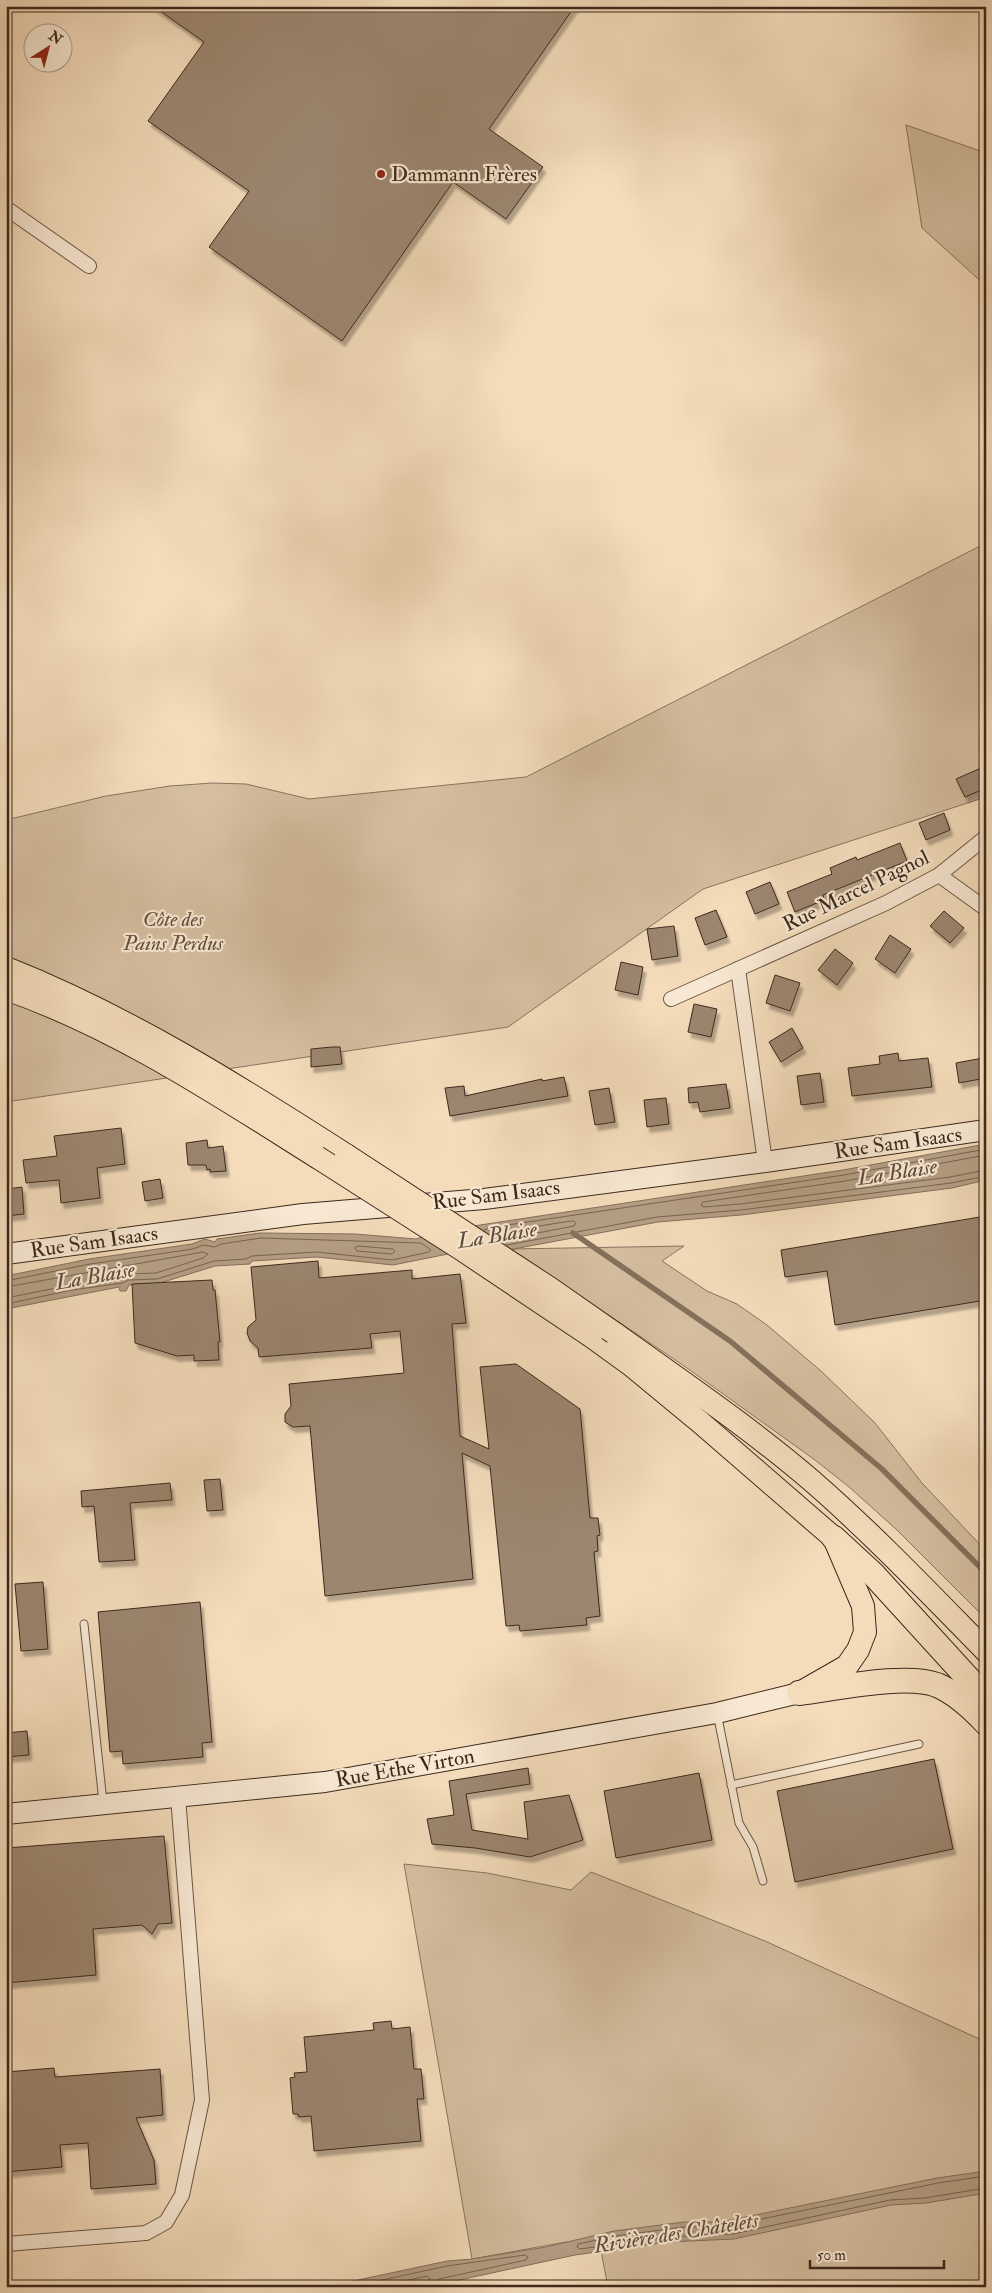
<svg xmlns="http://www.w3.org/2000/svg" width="992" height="2293" viewBox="0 0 992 2293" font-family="'IM FELL Double Pica',serif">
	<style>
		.green { fill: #d5bea0; stroke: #88745e }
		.water { fill: #b59f85; stroke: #85705b }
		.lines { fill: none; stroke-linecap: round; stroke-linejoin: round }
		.shore { stroke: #786450; stroke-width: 1 }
		.stream { stroke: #85705b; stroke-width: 5.5 }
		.building { fill: #9c866f; stroke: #3c291c; filter: url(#shadow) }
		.service-casing { stroke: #6a5644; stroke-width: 9 }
		.minor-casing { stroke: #6a5644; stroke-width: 16 }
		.secondary-casing { stroke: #3c291c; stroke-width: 22 }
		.primary-casing { stroke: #3c291c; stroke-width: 24 }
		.trunk-casing { stroke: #3c291c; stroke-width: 26 }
		.service { stroke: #f8e8d3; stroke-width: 7 }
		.minor { stroke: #f8e8d3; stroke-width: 14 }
		.secondary { stroke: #f8e8d3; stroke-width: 20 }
		.primary { stroke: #f4dcbb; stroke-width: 22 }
		.trunk { stroke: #f4dcbb; stroke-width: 24 }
		.primary-bridge-casing { stroke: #3c291c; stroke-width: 24; stroke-linecap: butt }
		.primary-bridge { stroke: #f4dcbb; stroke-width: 22 }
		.poi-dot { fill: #8f2418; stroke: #f8e8d3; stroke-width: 2 }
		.labels { text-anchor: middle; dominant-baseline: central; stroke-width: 4.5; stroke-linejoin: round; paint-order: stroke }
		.poi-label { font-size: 21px; fill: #3c291c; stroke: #f8e8d3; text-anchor: start }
		.street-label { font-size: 21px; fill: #3c291c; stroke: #f8e8d3 }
		.park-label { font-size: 21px; font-style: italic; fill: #624e3d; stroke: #f8e8d3 }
		.water-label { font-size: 22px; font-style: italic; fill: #604c3c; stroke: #f8e8d3 }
	</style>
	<defs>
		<filter id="shadow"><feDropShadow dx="3" dy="5.5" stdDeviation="1" flood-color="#0004"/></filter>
	</defs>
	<rect width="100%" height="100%" fill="#f4dcbb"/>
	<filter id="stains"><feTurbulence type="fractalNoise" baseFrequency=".004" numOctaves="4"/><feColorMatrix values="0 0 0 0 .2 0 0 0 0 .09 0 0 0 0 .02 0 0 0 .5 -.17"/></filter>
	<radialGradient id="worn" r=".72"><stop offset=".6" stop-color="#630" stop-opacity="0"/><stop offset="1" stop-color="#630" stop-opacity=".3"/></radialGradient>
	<!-- green -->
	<g class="green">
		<path d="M906,125L986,153V286L922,228Z"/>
		<path d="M986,543V797L703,889L508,1027L6,1102V820L106,796L170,786L212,783L246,784L309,799L526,777Z"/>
		<path d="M684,1246L662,1261L707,1291L737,1304L767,1325L821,1371L875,1423L922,1483L986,1551V1619L897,1530L848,1486L815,1460L687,1368L511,1249Z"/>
		<path d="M404,1864L487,1873L571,1890L591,1872L765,1941L986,2042V2287H608L601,2251L566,2242L472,2259Z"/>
	</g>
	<!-- water -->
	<g class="water">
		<path d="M986,1144V1180L952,1188L741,1215L658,1222L503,1251L467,1227L843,1170Z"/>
		<path d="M260,1233L355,1234L416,1239L422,1237L448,1254L393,1265L317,1257L252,1261L250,1264L215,1266L157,1284L129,1285L126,1291H120L119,1287L6,1309V1276L89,1259L192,1244L205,1239L215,1242L217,1239Z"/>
		<path d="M986,2171V2193L926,2203L891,2205L734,2239L668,2242L575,2255L427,2287H325L447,2261L472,2259L546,2247L614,2231L684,2222H721L937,2178Z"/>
	</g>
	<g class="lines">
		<!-- shore -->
		<g class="shore">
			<path d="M986,1155L845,1181L703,1202L701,1205L704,1207L740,1204L950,1177L986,1170"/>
			<path d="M573,1221L576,1223L574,1226L506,1239L500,1235L502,1232Z"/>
			<path d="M484,1230L494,1227L844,1175L986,1149"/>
			<path d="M507,1245L657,1217L741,1210L951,1183L986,1176"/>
			<path d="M358,1246L393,1249L395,1251L392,1254L357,1251L355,1248Z"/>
			<path d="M6,1281L90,1264L193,1249L203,1245L215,1247L221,1244L261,1238L421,1243L431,1250L429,1252L392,1260L317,1252L252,1256L246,1259L214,1261L157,1279L128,1280L123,1283L72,1290L6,1304"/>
			<path d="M6,1287L203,1252L208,1254L203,1258L156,1273L127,1274L6,1298"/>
			<path d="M986,2176L938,2183L722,2227H684L615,2236L578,2244L577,2247L580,2249L668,2237L733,2234L890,2200L925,2198L986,2188"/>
			<path d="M350,2287L447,2266L525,2255L528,2257L526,2260L439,2279L435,2282V2287"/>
			<path d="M377,2287L427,2276L430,2279L428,2287"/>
		</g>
		<!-- stream -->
		<path class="stream" d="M573,1233L730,1341L882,1469L986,1573"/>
	</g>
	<!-- building -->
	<g class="building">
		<path d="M153,6H575L489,129L543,167L506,219L453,182L342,341L209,247L249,191L148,121L204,42Z"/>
		<path d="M981,768L986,780V788L965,797L956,779Z"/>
		<path d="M944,813L950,830L926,840L919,823Z"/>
		<path d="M900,843L907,861L823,895L824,900L795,912L787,892L832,874L830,868L856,857L857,860Z"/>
		<path d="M770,882L779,904L755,914L746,892Z"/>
		<path d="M716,910L727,937L705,945L695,918Z"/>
		<path d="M944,911L964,928L950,943L930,926Z"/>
		<path d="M674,926L678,956L652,960L647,929Z"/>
		<path d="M890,935L911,949L895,973L875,959Z"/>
		<path d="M835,949L853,963L837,985L818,970Z"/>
		<path d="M621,962L643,967L638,995L615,990Z"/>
		<path d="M775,975L800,983L790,1011L766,1003Z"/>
		<path d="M694,1004L717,1009L711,1037L688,1032Z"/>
		<path d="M792,1028L803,1048L781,1062L769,1042Z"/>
		<path d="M332,1047H340L342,1064L311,1067V1049Z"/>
		<path d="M898,1053L899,1061L928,1058L932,1087L852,1096L848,1068L880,1064L879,1056Z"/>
		<path d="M983,1058L986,1078L959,1083L956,1063Z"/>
		<path d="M820,1073L824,1102L801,1105L797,1076Z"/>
		<path d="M564,1077L568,1096L450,1116L445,1088L464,1086L465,1096L542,1079V1081Z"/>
		<path d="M726,1084L730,1108L700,1112L698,1102L689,1103L688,1088Z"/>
		<path d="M609,1088L615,1122L595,1125L589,1091Z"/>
		<path d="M666,1098L669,1124L647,1127L644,1100Z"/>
		<path d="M121,1128L125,1164L97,1168L100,1198L61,1203L59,1180L26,1183L23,1160L57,1156L54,1136Z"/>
		<path d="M207,1140L208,1148L223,1146L226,1171L210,1172V1169L207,1170L206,1165H188L186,1143Z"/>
		<path d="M160,1179L163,1198L145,1201L142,1182Z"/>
		<path d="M22,1187L24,1214L6,1216L7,1189Z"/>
		<path d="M986,1216V1300L835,1325L827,1271L785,1277L781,1250Z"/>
		<path d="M318,1261L319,1278L412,1270V1279L460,1274L466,1323L452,1324L460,1436L489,1449L480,1367L516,1364L580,1409L590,1518H598L600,1535L597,1536L598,1551L594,1552L600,1616L586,1618L587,1625L520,1631L519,1625L506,1626L490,1466L462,1453L473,1579L325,1596L310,1426L293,1427L285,1422V1414L291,1406L289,1384L404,1373L400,1331L370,1334L372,1348L259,1357L258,1348L250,1341L247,1333L248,1327L256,1320L251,1267Z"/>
		<path d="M212,1280L213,1290H215L220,1342H218L219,1360L194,1361V1355L177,1356L135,1343L132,1284Z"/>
		<path d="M220,1479L223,1510L207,1511L204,1480Z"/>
		<path d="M170,1483L172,1500L130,1503L135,1560L99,1562L94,1506L82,1507L81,1491Z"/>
		<path d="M43,1582L48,1649L21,1651L15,1584Z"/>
		<path d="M200,1602L212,1742L202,1743L203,1757L123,1764L122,1751L110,1752L98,1612Z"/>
		<path d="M27,1731L29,1755L6,1757V1733Z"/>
		<path d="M934,1759L953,1849L795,1882L777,1791Z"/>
		<path d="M528,1768L530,1784L466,1794L472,1830L528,1839L524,1802L569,1795L583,1840L530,1857L475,1848L432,1844L427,1819L454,1815L449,1781Z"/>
		<path d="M699,1773L712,1840L616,1858L604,1791Z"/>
		<path d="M164,1836L172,1923L158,1924L152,1934L142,1925L93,1929L96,1975L6,1983V1848Z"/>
		<path d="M391,2021L392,2029L410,2027L414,2069H421L424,2099H417L421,2141L314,2151L311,2116L299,2117L298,2114H293L290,2078L295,2077L294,2073L307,2072L304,2037L374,2030L373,2023Z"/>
		<path d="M54,2068L55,2077L160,2069L163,2115L136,2118L154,2160L156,2184L91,2189L88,2143L60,2145L62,2167L6,2172V2072Z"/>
	</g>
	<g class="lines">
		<!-- service casing -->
		<g class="service-casing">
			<g id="service">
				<path d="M84,1624L103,1802"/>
				<path d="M717,1713L739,1823L753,1847L763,1881"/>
				<path d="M731,1785L919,1744"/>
			</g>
		</g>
		<!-- minor casing -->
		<g class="minor-casing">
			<g id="minor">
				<path d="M6,208L89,266"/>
				<path d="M939,875L986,909"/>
				<path d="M738,969L765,1162"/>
				<path d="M671,999L886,903L939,875L986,837"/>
				<path d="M6,2244L146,2233L166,2222L182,2195L202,2100L178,1797"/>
			</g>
		</g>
		<!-- secondary casing -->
		<g class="secondary-casing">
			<g id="secondary">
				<path d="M6,1254L303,1214L484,1199L765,1162L986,1130"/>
				<path d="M6,1814L325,1782L717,1713L799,1693"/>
			</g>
		</g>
		<!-- primary casing -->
		<g class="primary-casing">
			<g id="primary">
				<path d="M6,968C127,1016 237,1085 346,1155"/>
				<path d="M6,989C118,1028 218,1095 317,1157"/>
				<path d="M614,1333C681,1381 749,1427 812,1481C873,1534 929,1593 986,1651"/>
				<path d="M591,1336L631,1365L700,1422L834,1538L863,1606L865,1632L858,1650L847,1666L805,1690"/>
			</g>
		</g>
		<!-- trunk casing -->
		<g class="trunk-casing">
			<g id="trunk">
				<path d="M834,1538L873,1574L986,1698"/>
				<path d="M799,1693C834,1689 906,1673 937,1685C956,1693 972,1708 986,1723"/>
			</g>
		</g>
		<!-- service -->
		<use href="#service" class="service"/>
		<!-- minor -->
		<use href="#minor" class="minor"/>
		<!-- secondary -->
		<use href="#secondary" class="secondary"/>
		<!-- primary -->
		<use href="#primary" class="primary"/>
		<!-- trunk -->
		<use href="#trunk" class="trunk"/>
		<!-- primary-bridge casing -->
		<g class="primary-bridge-casing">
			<g id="primary-bridge">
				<path d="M346,1155L551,1289L614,1333"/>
				<path d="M317,1157L461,1249L591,1336"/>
			</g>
		</g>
		<!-- primary-bridge -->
		<use href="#primary-bridge" class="primary-bridge"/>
	</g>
	<!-- markers -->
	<circle class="poi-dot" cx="381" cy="174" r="5"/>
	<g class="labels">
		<!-- poi labels -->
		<g class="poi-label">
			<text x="391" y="174">Dammann Frères</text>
		</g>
		<!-- street labels -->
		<g class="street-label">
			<text transform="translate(856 891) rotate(-26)">Rue Marcel Pagnol</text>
			<text transform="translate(898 1143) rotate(-8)">Rue Sam Isaacs</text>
			<text transform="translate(496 1195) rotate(-7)">Rue Sam Isaacs</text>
			<text transform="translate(94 1242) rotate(-8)">Rue Sam Isaacs</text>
			<text transform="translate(405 1768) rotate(-10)">Rue Ethe Virton</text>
		</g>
		<!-- park labels -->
		<g class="park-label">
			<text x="173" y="919">Côte des<tspan x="173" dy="24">Pains Perdus</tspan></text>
		</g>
		<!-- water labels -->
		<g class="water-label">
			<text transform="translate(897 1172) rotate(-9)">La Blaise</text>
			<text transform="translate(497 1235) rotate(-9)">La Blaise</text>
			<text transform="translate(95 1276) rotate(-10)">La Blaise</text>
			<text transform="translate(676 2233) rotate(-9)">Rivière des Châtelets</text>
		</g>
	</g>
	<!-- margin -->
	<rect width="992" height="2293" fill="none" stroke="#f4dcbb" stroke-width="25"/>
	<rect x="8" y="8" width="977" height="2278" fill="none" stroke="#3c291c" stroke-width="2.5"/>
	<rect x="12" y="12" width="967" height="2268" fill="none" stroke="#3c291c"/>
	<!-- north arrow -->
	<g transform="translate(48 48) rotate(36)"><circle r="24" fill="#f8e8d3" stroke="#ad9c8a"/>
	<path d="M0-4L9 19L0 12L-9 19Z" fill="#8f2418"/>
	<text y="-8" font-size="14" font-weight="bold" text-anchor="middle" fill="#3c291c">N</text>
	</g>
	<!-- scale -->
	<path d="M810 2260v8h134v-8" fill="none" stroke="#3c291c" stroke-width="2.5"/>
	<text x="817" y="2260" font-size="15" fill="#3c291c" stroke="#f8e8d3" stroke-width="4" paint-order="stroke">50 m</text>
	<rect width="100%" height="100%" filter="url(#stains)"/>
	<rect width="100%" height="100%" fill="url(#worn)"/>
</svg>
